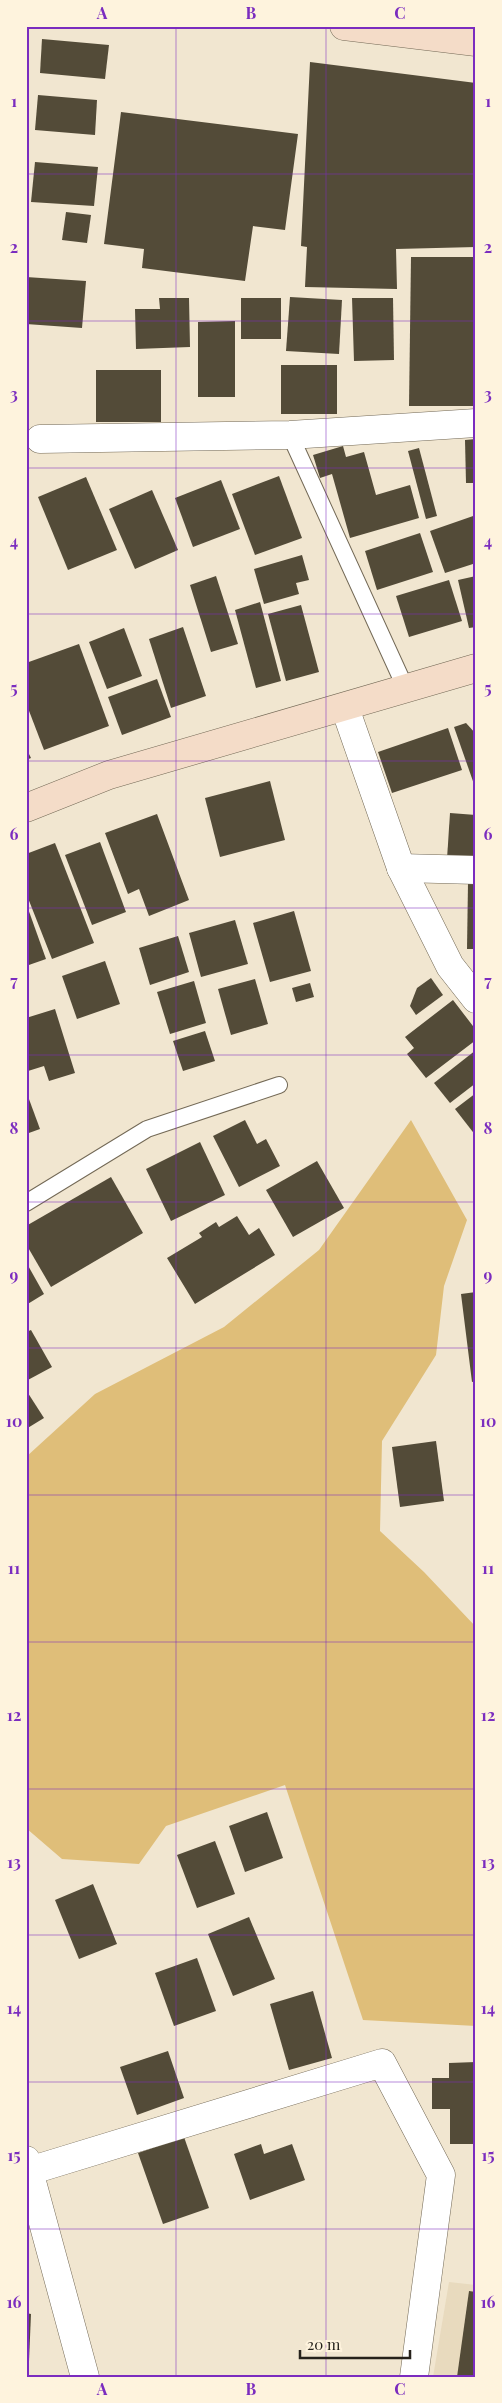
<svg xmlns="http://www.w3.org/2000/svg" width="502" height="2403" viewBox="0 0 502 2403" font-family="'Playfair Display',serif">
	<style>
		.built { fill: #e8dabe }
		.green { fill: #dfbe79 }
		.building { fill: #534b38 }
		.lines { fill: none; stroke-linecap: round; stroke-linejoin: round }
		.lane-casing { stroke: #736956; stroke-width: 18 }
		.street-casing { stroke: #736956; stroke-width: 29 }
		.secondary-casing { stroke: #736956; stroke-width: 29 }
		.lane { stroke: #fff; stroke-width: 16 }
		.street { stroke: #fff; stroke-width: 28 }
		.secondary { stroke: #f4dcc8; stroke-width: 28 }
		.grid { fill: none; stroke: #7b2cbf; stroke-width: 1; stroke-opacity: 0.55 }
		.neatline { fill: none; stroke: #7b2cbf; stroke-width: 2 }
		.grid-label { font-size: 16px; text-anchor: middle; font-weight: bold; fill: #7b2cbf }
	</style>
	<rect width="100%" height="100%" fill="#f1e6d0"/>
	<!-- built -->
	<path class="built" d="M449,2282L476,2285V2377H433Z"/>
	<!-- green -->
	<path class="green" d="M411,1120L467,1220L444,1286L436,1355L382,1441L380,1531L424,1572L476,1627V2026L363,2020L285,1785L166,1826L139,1864L62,1859L26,1828V1457L95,1394L224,1327L319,1250Z"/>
	<!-- building -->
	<g class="building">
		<path d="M42,39L109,45L105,79L40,73Z"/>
		<path d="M310,62L476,83V247L396,249L397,289L305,287L307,247L301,246Z"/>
		<path d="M38,95L97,100L95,135L35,130Z"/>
		<path d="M121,112L298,134L285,230L253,226L245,281L142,268L144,249L104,244Z"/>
		<path d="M35,162L98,167L94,206L31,202Z"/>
		<path d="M66,212L91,215L87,243L62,240Z"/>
		<path d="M411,257H476V406H409Z"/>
		<path d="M26,277L86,281L82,328L26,324Z"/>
		<path d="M290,297L342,300L339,354L286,351Z"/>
		<path d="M159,298H189L190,347L136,349L135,309H160Z"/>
		<rect x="241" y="298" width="40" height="41"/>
		<path d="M352,298H393L394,360L354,361Z"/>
		<path d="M235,321V397H198V322Z"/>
		<rect x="281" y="365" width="56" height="49"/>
		<rect x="96" y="370" width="65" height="52"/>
		<path d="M476,439V483H466L465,440Z"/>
		<path d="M343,446L346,457L364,452L376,495L410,485L419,518L350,538L332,474L320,478L313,455Z"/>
		<path d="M419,448L437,516L426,519L408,451Z"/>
		<path d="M279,476L302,538L255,555L232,494Z"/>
		<path d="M86,477L117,550L68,570L38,497Z"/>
		<path d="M221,480L240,529L193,547L175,498Z"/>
		<path d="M152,490L178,550L135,569L109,509Z"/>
		<path d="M476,515V563L445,573L430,531Z"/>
		<path d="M420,533L433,572L377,590L365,551Z"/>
		<path d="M302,555L309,580L296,583L299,594L264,604L254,569Z"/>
		<path d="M216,576L238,644L211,652L190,585Z"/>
		<path d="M476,576V627L469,628L458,580Z"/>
		<path d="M449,580L462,621L409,637L396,596Z"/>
		<path d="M260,602L281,681L256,688L235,610Z"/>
		<path d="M301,605L319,672L286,681L268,614Z"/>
		<path d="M183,627L206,696L171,708L149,639Z"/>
		<path d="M124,628L142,676L107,689L89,642Z"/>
		<path d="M79,644L109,726L44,750L26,703V663Z"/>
		<path d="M157,679L171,717L122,735L108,697Z"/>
		<path d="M466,723L476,734L475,787L454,727Z"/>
		<path d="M448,728L462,770L392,793L378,752Z"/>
		<path d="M26,748L31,758L26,760Z"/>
		<path d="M270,781L285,840L220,857L205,798Z"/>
		<path d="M450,813L476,815V861L447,859Z"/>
		<path d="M157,814L189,900L149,916L139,889L128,894L105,833Z"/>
		<path d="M100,842L126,912L92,925L65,855Z"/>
		<path d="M55,843L94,943L52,959L26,893V854Z"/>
		<path d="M468,883H476V949H467Z"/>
		<path d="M26,903L46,959L26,966Z"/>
		<path d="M294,911L311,971L270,982L253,923Z"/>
		<path d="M235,920L248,964L201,977L189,933Z"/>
		<path d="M178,936L189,972L150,985L139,948Z"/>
		<path d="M105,961L120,1004L77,1019L62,976Z"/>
		<path d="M431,978L443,995L416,1015L410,1006L417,988Z"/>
		<path d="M255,979L268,1024L231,1035L218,989Z"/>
		<path d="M194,981L206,1023L170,1034L157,992Z"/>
		<path d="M310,983L314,997L296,1002L292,988Z"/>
		<path d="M453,1000L476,1030V1040L426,1078L407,1054L414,1048L405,1037Z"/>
		<path d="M55,1009L75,1073L49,1081L44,1066L28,1071L26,1018Z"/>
		<path d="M205,1031L215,1061L183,1071L173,1041Z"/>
		<path d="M476,1050V1083L450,1103L434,1083Z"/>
		<path d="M26,1091L40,1129L26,1134Z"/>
		<path d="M476,1093V1136L455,1109Z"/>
		<path d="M245,1120L257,1144L266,1139L280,1166L239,1187L213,1136Z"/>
		<path d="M200,1142L225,1195L171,1221L146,1169Z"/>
		<path d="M317,1161L344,1208L293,1237L266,1190Z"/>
		<path d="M111,1177L143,1233L51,1287L26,1244V1226Z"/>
		<path d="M237,1216L249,1235L259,1228L275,1255L195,1304L167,1258L202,1237L199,1233L216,1222L219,1227Z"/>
		<path d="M26,1262L44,1294L26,1305Z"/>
		<path d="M476,1292V1381L472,1382L461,1294Z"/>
		<path d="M31,1330L52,1367L26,1381V1332Z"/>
		<path d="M26,1390L44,1418L26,1429Z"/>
		<path d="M436,1441L444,1501L400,1507L392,1447Z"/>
		<path d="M267,1812L283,1858L245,1872L229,1826Z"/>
		<path d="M215,1841L235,1894L197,1908L177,1855Z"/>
		<path d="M93,1884L117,1944L79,1959L55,1900Z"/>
		<path d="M249,1917L275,1979L233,1996L208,1934Z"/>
		<path d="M197,1958L216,2011L174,2026L155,1973Z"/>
		<path d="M313,1991L332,2058L289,2070L270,2004Z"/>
		<path d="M168,2051L184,2098L137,2115L120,2067Z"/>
		<path d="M476,2062V2144H450V2109H432V2078H449V2063Z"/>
		<path d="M184,2137L209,2208L163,2224L138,2153Z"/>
		<path d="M261,2144L264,2154L292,2144L305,2180L250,2200L234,2154Z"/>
		<path d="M469,2291L476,2292V2377H457Z"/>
		<path d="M26,2313L31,2314L29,2361H26Z"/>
	</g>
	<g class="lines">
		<!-- lane casing -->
		<g class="lane-casing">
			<g id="lane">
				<path d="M290,435L406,689"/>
				<path d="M26,1203L147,1129L279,1085"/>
			</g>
		</g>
		<!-- street casing -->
		<g class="street-casing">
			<g id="street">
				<path d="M40,439L290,435L476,423"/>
				<path d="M345,708L401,868L450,966L476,999"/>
				<path d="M401,868L476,870"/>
				<path d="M26,2160L29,2171L382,2063L441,2175L414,2377"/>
				<path d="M29,2171L85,2377"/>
			</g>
		</g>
		<!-- secondary casing -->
		<g class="secondary-casing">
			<g id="secondary">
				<path d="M344,26L476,42"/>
				<path d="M26,808L109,775L476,668"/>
			</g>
		</g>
		<!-- lane -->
		<use href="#lane" class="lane"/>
		<!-- street -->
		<use href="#street" class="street"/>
		<!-- secondary -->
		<use href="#secondary" class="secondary"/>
	</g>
	<!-- grid -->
	<path class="grid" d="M176,26V2377M326,26V2377M26,174H476M26,321H476M26,468H476M26,614H476M26,761H476M26,908H476M26,1055H476M26,1202H476M26,1348H476M26,1495H476M26,1642H476M26,1789H476M26,1935H476M26,2082H476M26,2229H476"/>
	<!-- border -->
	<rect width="502" height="2403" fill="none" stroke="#fef3dd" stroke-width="55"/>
	<!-- scale -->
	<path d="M300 2350v8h110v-8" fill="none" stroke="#26221b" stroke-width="2.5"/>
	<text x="307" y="2350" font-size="15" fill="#26221b" stroke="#fef3dd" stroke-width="4" paint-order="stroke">20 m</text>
	<rect x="28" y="28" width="446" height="2348" class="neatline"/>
	<g class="grid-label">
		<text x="102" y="19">A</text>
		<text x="251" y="19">B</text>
		<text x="400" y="19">C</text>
		<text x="14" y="107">1</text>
		<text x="488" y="107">1</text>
		<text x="14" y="253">2</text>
		<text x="488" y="253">2</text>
		<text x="14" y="400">3</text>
		<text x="488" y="400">3</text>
		<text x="14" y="547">4</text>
		<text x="488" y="547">4</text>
		<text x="14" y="694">5</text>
		<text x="488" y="694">5</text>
		<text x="14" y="840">6</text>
		<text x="488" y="840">6</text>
		<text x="14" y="987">7</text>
		<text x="488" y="987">7</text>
		<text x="14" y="1134">8</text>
		<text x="488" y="1134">8</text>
		<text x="14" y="1281">9</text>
		<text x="488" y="1281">9</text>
		<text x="14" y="1427">10</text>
		<text x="488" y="1427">10</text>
		<text x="14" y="1574">11</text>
		<text x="488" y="1574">11</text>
		<text x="14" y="1721">12</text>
		<text x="488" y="1721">12</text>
		<text x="14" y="1868">13</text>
		<text x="488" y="1868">13</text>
		<text x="14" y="2014">14</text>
		<text x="488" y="2014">14</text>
		<text x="14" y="2161">15</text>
		<text x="488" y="2161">15</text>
		<text x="14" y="2308">16</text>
		<text x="488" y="2308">16</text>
		<text x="102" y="2395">A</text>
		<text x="251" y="2395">B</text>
		<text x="400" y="2395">C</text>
	</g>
</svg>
